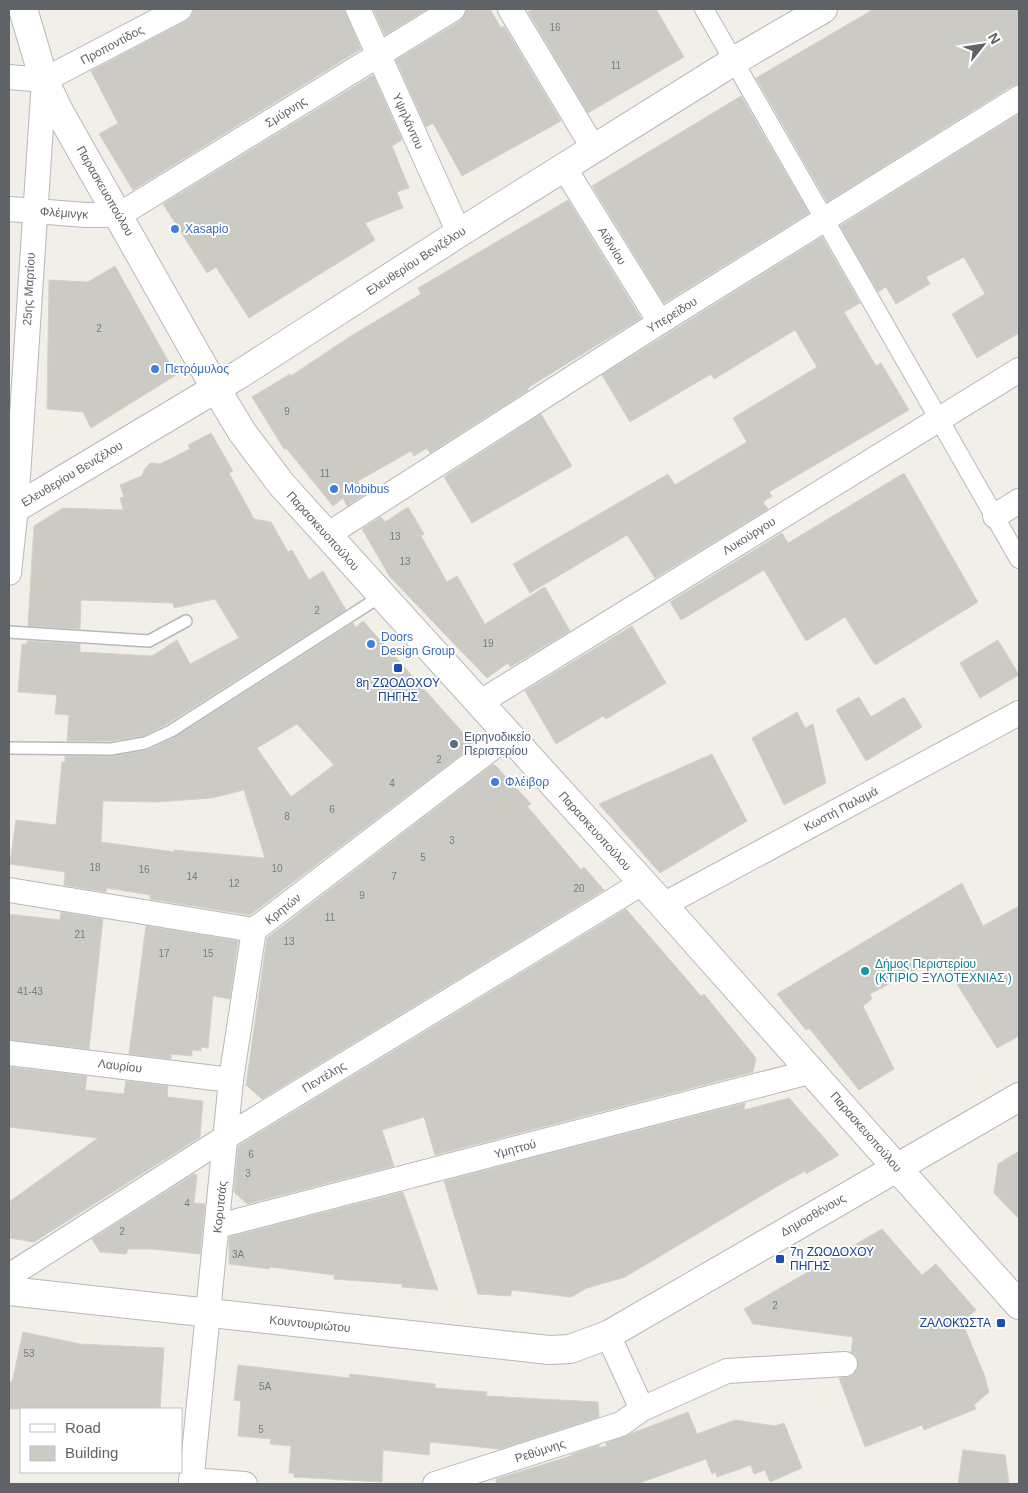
<svg xmlns="http://www.w3.org/2000/svg" width="1028" height="1493" viewBox="0 0 1028 1493" font-family="Helvetica,sans-serif">
	<style>
		.building { fill: #cccac5; stroke: #d6d1c6; fill-rule: evenodd }
		.lines { fill: none; stroke-linecap: round; stroke-linejoin: round }
		.service-casing { stroke: #b5b8bc; stroke-width: 14 }
		.pedestrian-casing { stroke: #b5b8bc; stroke-width: 20 }
		.minor-casing { stroke: #b5b8bc; stroke-width: 26 }
		.tertiary-casing { stroke: #b5b8bc; stroke-width: 30 }
		.service { stroke: #fff; stroke-width: 11 }
		.pedestrian { stroke: #fff; stroke-width: 18 }
		.minor { stroke: #fff; stroke-width: 24 }
		.tertiary { stroke: #fff; stroke-width: 28 }
		.shop-dot { fill: #3f7fe0; stroke: #fff; stroke-width: 2 }
		.transit-dot { fill: #1a4fb4; stroke: #fff; stroke-width: 2 }
		.service-dot { fill: #5c6f8a; stroke: #fff; stroke-width: 2 }
		.culture-dot { fill: #0f9aa8; stroke: #fff; stroke-width: 2 }
		.labels { text-anchor: middle; dominant-baseline: central; stroke-width: 4; stroke-linejoin: round; paint-order: stroke }
		.number-label { font-size: 10px; fill: #7a7d7f }
		.street-label { font-size: 12px; fill: #5f6368; stroke: #fff }
		.shop-label { font-size: 12px; fill: #366cbe; stroke: #fff; text-anchor: start }
		.transit-label { font-size: 12px; fill: #164399; stroke: #fff }
		.service-label { font-size: 12px; fill: #4e5e75; stroke: #fff; text-anchor: start }
		.culture-label { font-size: 12px; fill: #0d838f; stroke: #fff; text-anchor: start }
	</style>
	<rect width="100%" height="100%" fill="#f1efe8"/>
	<!-- building -->
	<g class="building">
		<path d="M194,9H344L361,49L133,190L99,134L118,123L91,71L186,21L192,16Z"/>
		<path d="M373,9H427L385,35Z"/>
		<path d="M467,9H490L501,28L504,26L561,121L462,176L433,123L426,127L396,60L460,21Z"/>
		<path d="M533,9H656L684,57L588,113L528,12Z"/>
		<path d="M874,9H1019V84L1012,86L827,202L756,78Z"/>
		<path d="M373,75L402,140L392,146L409,188L397,192L403,208L365,223L375,240L249,318L216,267L207,273L163,204Z"/>
		<path d="M741,96L809,213L664,303L592,186Z"/>
		<path d="M1019,114V333L977,358L952,314L985,294L964,257L926,277L930,284L896,304L886,287L878,292L840,226Z"/>
		<path d="M568,200L641,318L529,387L527,391L430,453L427,448L414,456L411,451L358,481L366,494L347,506L343,498L333,506L286,448L284,449L252,397L290,374L291,376L351,336L421,294L418,288Z"/>
		<path d="M822,237L860,303L844,312L876,366L881,363L909,410L769,492L772,496L763,502L768,509L655,578L627,535L530,593L513,564L668,474L675,485L747,442L733,418L817,367L795,330L714,379L711,374L630,422L602,375Z"/>
		<path d="M115,266L176,375L91,428L83,412L47,409L49,280L88,282Z"/>
		<path d="M541,414L572,466L472,523L444,477Z"/>
		<path d="M211,433L233,471L229,473L254,519L271,522L288,552L292,550L309,580L323,571L346,610L167,724L143,736L110,741H67L69,715L55,714L57,695L18,692L22,644H27V641L80,644V652L152,656L177,640L190,664L239,638L215,599L174,608L173,603L81,600L80,629L28,626L34,526L63,508L123,510L120,498L124,497L120,485L142,476L144,470L150,463L160,464L190,449L188,445Z"/>
		<path d="M904,473L978,602L875,665L845,617L806,641L764,570L681,620L670,602L782,533L788,543Z"/>
		<path d="M408,507L424,534L421,536L447,582L457,576L485,624L545,587L570,631L510,667L508,663L487,678L390,577L362,529L381,517L385,522Z"/>
		<path d="M363,621L474,745L250,915L150,899V895L107,888L106,892L64,885L65,872L10,864L16,820L56,825L62,762H65V756H112L148,750L175,737L353,623L356,627ZM297,724L334,765L291,797L257,748ZM244,790L265,858L174,850V852L101,842L103,801L156,802L212,798Z"/>
		<path d="M632,626L666,683L606,719L603,716L556,744L525,691Z"/>
		<path d="M998,640L1019,675L980,698L960,663Z"/>
		<path d="M859,697L871,717L904,697L922,727L866,761L836,710Z"/>
		<path d="M797,712L805,728L813,724L826,783L784,805L752,738Z"/>
		<path d="M712,754L747,821L660,873L599,804Z"/>
		<path d="M492,765H495L531,804L527,806L581,870L584,867L604,890L262,1099L246,1085L267,938Z"/>
		<path d="M962,883L983,926L1019,906V1036L997,1048L940,957L870,994L872,999L863,1006L894,1069L859,1090L809,1028L806,1030L777,994Z"/>
		<path d="M626,909L701,996L704,994L756,1058L753,1072L435,1155L424,1117L382,1130L394,1166L247,1204L234,1192L238,1146Z"/>
		<path d="M61,912L103,919L89,1049L9,1040V914L60,920Z"/>
		<path d="M146,926L238,941L230,999L213,996L208,1048L201,1047V1051L192,1050V1056L171,1054V1059L129,1054Z"/>
		<path d="M9,1067L87,1076L85,1090L124,1094L126,1081L168,1086L167,1097L203,1101L200,1137L34,1242L9,1238V1202L98,1138L9,1127Z"/>
		<path d="M789,1098L839,1155L806,1174L805,1171L776,1187L625,1277L587,1288L571,1297L512,1290L510,1296L478,1294L444,1181L745,1103L744,1110Z"/>
		<path d="M1019,1151V1219L994,1193L998,1164Z"/>
		<path d="M194,1174L197,1175L194,1203L205,1204L200,1254L151,1249H128L126,1254L100,1252L92,1239Z"/>
		<path d="M403,1192L438,1290L402,1287V1284L334,1279V1275L270,1267L269,1269L229,1264V1237Z"/>
		<path d="M882,1229L922,1275L936,1264L976,1310L962,1322L984,1374L989,1392L974,1405L976,1409L924,1430L922,1425L865,1447L839,1378L852,1376L857,1370V1357L851,1352L853,1337L753,1324L744,1309Z"/>
		<path d="M23,1332L80,1344L164,1348L160,1409H9V1381L12,1382Z"/>
		<path d="M238,1365L349,1378L350,1374L435,1384V1388L487,1392L486,1396L598,1402L599,1417L500,1449L430,1442L429,1455L383,1450L382,1482L294,1477V1473H289L291,1446L270,1444L271,1439L238,1436L241,1401L234,1400Z"/>
		<path d="M688,1412L697,1434L735,1420L775,1426L784,1423L802,1468L770,1482L765,1470L754,1474L751,1465L717,1477L716,1472L712,1474L706,1459L637,1484H497L496,1479L574,1455H570L599,1445V1448L607,1446L606,1443Z"/>
		<path d="M963,1450L1005,1455L1009,1484H958Z"/>
	</g>
	<g class="lines">
		<!-- service casing -->
		<g class="service-casing">
			<g id="service">
				<path d="M9,632L149,641L186,621"/>
				<path d="M9,748L111,749L145,743L171,731L381,596"/>
			</g>
		</g>
		<!-- pedestrian casing -->
		<g class="pedestrian-casing">
			<path id="pedestrian" d="M704,9L1019,559"/>
		</g>
		<!-- minor casing -->
		<g class="minor-casing">
			<g id="minor">
				<path d="M358,9L459,233"/>
				<path d="M510,9L594,149"/>
				<path d="M9,77L44,80"/>
				<path d="M44,80L180,9"/>
				<path d="M565,169L660,322"/>
				<path d="M9,209L86,215H119L453,9"/>
				<path d="M995,516L1019,501"/>
				<path d="M327,535L660,322L1019,98"/>
				<path d="M9,573L16,507L44,80"/>
				<path d="M479,703L1019,370"/>
				<path d="M9,890L254,930L509,735"/>
				<path d="M663,905L1019,713"/>
				<path d="M9,1053L231,1080"/>
				<path d="M218,1226L813,1071"/>
				<path d="M9,1276L226,1137L642,883"/>
				<path d="M608,1335L642,1409"/>
				<path d="M191,1480L245,1484"/>
				<path d="M191,1484L231,1080L254,930"/>
				<path d="M435,1484L621,1424L642,1409L727,1371L845,1364"/>
			</g>
		</g>
		<!-- tertiary casing -->
		<g class="tertiary-casing">
			<g id="tertiary">
				<path d="M23,9L44,80L60,113L216,389L242,432L282,485L663,905L1019,1305"/>
				<path d="M9,512L240,374L459,233L734,61L823,9"/>
				<path d="M9,1291L549,1350L570,1349L608,1335L1019,1097"/>
			</g>
		</g>
		<!-- service -->
		<use href="#service" class="service"/>
		<!-- pedestrian -->
		<use href="#pedestrian" class="pedestrian"/>
		<!-- minor -->
		<use href="#minor" class="minor"/>
		<!-- tertiary -->
		<use href="#tertiary" class="tertiary"/>
	</g>
	<!-- markers -->
	<g class="shop-dot">
		<circle cx="175" cy="229" r="5"/>
		<circle cx="155" cy="369" r="5"/>
		<circle cx="334" cy="489" r="5"/>
		<circle cx="371" cy="644" r="5"/>
		<circle cx="495" cy="782" r="5"/>
	</g>
	<g class="transit-dot">
		<rect x="393" y="663" width="10" height="10" rx="2.5"/>
		<rect x="775" y="1254" width="10" height="10" rx="2.5"/>
		<rect x="996" y="1318" width="10" height="10" rx="2.5"/>
	</g>
	<circle class="service-dot" cx="454" cy="744" r="5"/>
	<circle class="culture-dot" cx="865" cy="971" r="5"/>
	<g class="labels">
		<!-- number labels -->
		<g class="number-label">
			<text x="555" y="27">16</text>
			<text x="616" y="65">11</text>
			<text x="99" y="328">2</text>
			<text x="287" y="411">9</text>
			<text x="325" y="473">11</text>
			<text x="395" y="536">13</text>
			<text x="405" y="561">13</text>
			<text x="317" y="610">2</text>
			<text x="488" y="643">19</text>
			<text x="439" y="759">2</text>
			<text x="392" y="783">4</text>
			<text x="332" y="809">6</text>
			<text x="287" y="816">8</text>
			<text x="452" y="840">3</text>
			<text x="423" y="857">5</text>
			<text x="95" y="867">18</text>
			<text x="277" y="868">10</text>
			<text x="144" y="869">16</text>
			<text x="192" y="876">14</text>
			<text x="394" y="876">7</text>
			<text x="234" y="883">12</text>
			<text x="579" y="888">20</text>
			<text x="362" y="895">9</text>
			<text x="330" y="917">11</text>
			<text x="80" y="934">21</text>
			<text x="289" y="941">13</text>
			<text x="164" y="953">17</text>
			<text x="208" y="953">15</text>
			<text x="30" y="991">41-43</text>
			<text x="251" y="1154">6</text>
			<text x="248" y="1173">3</text>
			<text x="187" y="1203">4</text>
			<text x="122" y="1231">2</text>
			<text x="238" y="1254">3Α</text>
			<text x="775" y="1305">2</text>
			<text x="29" y="1353">53</text>
			<text x="265" y="1386">5Α</text>
			<text x="261" y="1429">5</text>
		</g>
		<!-- street labels -->
		<g class="street-label">
			<text transform="translate(112 45) rotate(-28)">Προποντίδος</text>
			<text transform="translate(286 112) rotate(-32)">Σμύρνης</text>
			<text transform="translate(408 121) rotate(66)">Υψηλάντου</text>
			<text transform="translate(105 191) rotate(60)">Παρασκευοπούλου</text>
			<text transform="translate(64 213) rotate(4)">Φλέμινγκ</text>
			<text transform="translate(612 246) rotate(58)">Αϊδινίου</text>
			<text transform="translate(416 261) rotate(-33)">Ελευθερίου Βενιζέλου</text>
			<text transform="translate(29 289) rotate(-87)">25ης Μαρτίου</text>
			<text transform="translate(672 315) rotate(-32)">Υπερείδου</text>
			<text transform="translate(72 474) rotate(-31)">Ελευθερίου Βενιζέλου</text>
			<text transform="translate(323 531) rotate(48)">Παρασκευοπούλου</text>
			<text transform="translate(749 536) rotate(-32)">Λυκούργου</text>
			<text transform="translate(841 809) rotate(-28)">Κωστή Παλαμά</text>
			<text transform="translate(595 831) rotate(48)">Παρασκευοπούλου</text>
			<text transform="translate(283 909) rotate(-38)">Κρητών</text>
			<text transform="translate(120 1066) rotate(7)">Λαυρίου</text>
			<text transform="translate(324 1077) rotate(-31)">Πεντέλης</text>
			<text transform="translate(866 1132) rotate(49)">Παρασκευοπούλου</text>
			<text transform="translate(515 1149) rotate(-15)">Υμηττού</text>
			<text transform="translate(220 1207) rotate(-84)">Κορυτσάς</text>
			<text transform="translate(813 1215) rotate(-30)">Δημοσθένους</text>
			<text transform="translate(310 1324) rotate(6)">Κουντουριώτου</text>
			<text transform="translate(540 1451) rotate(-18)">Ρεθύμνης</text>
		</g>
		<!-- shop labels -->
		<g class="shop-label">
			<text x="185" y="229">Xasapio</text>
			<text x="165" y="369">Πετρόμυλος</text>
			<text x="344" y="489">Mobibus</text>
			<text x="381" y="637">Doors<tspan x="381" dy="14">Design Group</tspan></text>
			<text x="505" y="782">Φλέιβορ</text>
		</g>
		<!-- transit labels -->
		<g class="transit-label">
			<text x="398" y="683">8η ΖΩΟΔΟΧΟΥ<tspan x="398" dy="14">ΠΗΓΗΣ</tspan></text>
			<text x="790" y="1252" text-anchor="start">7η ΖΩΟΔΟΧΟΥ<tspan x="790" dy="14">ΠΗΓΗΣ</tspan></text>
			<text x="991" y="1323" text-anchor="end">ΖΑΛΟΚΏΣΤΑ</text>
		</g>
		<!-- service labels -->
		<g class="service-label">
			<text x="464" y="737">Ειρηνοδικείο<tspan x="464" dy="14">Περιστερίου</tspan></text>
		</g>
		<!-- culture labels -->
		<g class="culture-label">
			<text x="875" y="964">Δήμος Περιστερίου<tspan x="875" dy="14">(ΚΤΙΡΙΟ ΞΥΛΟΤΕΧΝΙΑΣ )</tspan></text>
		</g>
	</g>
	<!-- border -->
	<rect width="1028" height="1493" fill="none" stroke="#5f6368" stroke-width="20"/>
	<!-- legend -->
	<rect x="20" y="1408" width="162" height="65" fill="#ffffff" stroke="#bfc1c3"/>
	<rect x="30" y="1424" width="25" height="8" fill="#ffffff" stroke="#bfc1c3"/>
	<text x="65" y="1433" font-size="15" fill="#5f6368">Road</text>
	<rect x="30" y="1446" width="25" height="15" fill="#cccac5" stroke="#bfc1c3"/>
	<text x="65" y="1458" font-size="15" fill="#5f6368">Building</text>
	<!-- north arrow -->
	<g transform="translate(983 45) rotate(60)" stroke="#ffffff" stroke-width="4" paint-order="stroke">
	<path d="M0-4L9 19L0 12L-9 19Z" fill="#5f6368"/>
	<text y="-8" font-size="14" font-weight="bold" text-anchor="middle" fill="#5f6368">N</text>
	</g>
</svg>
